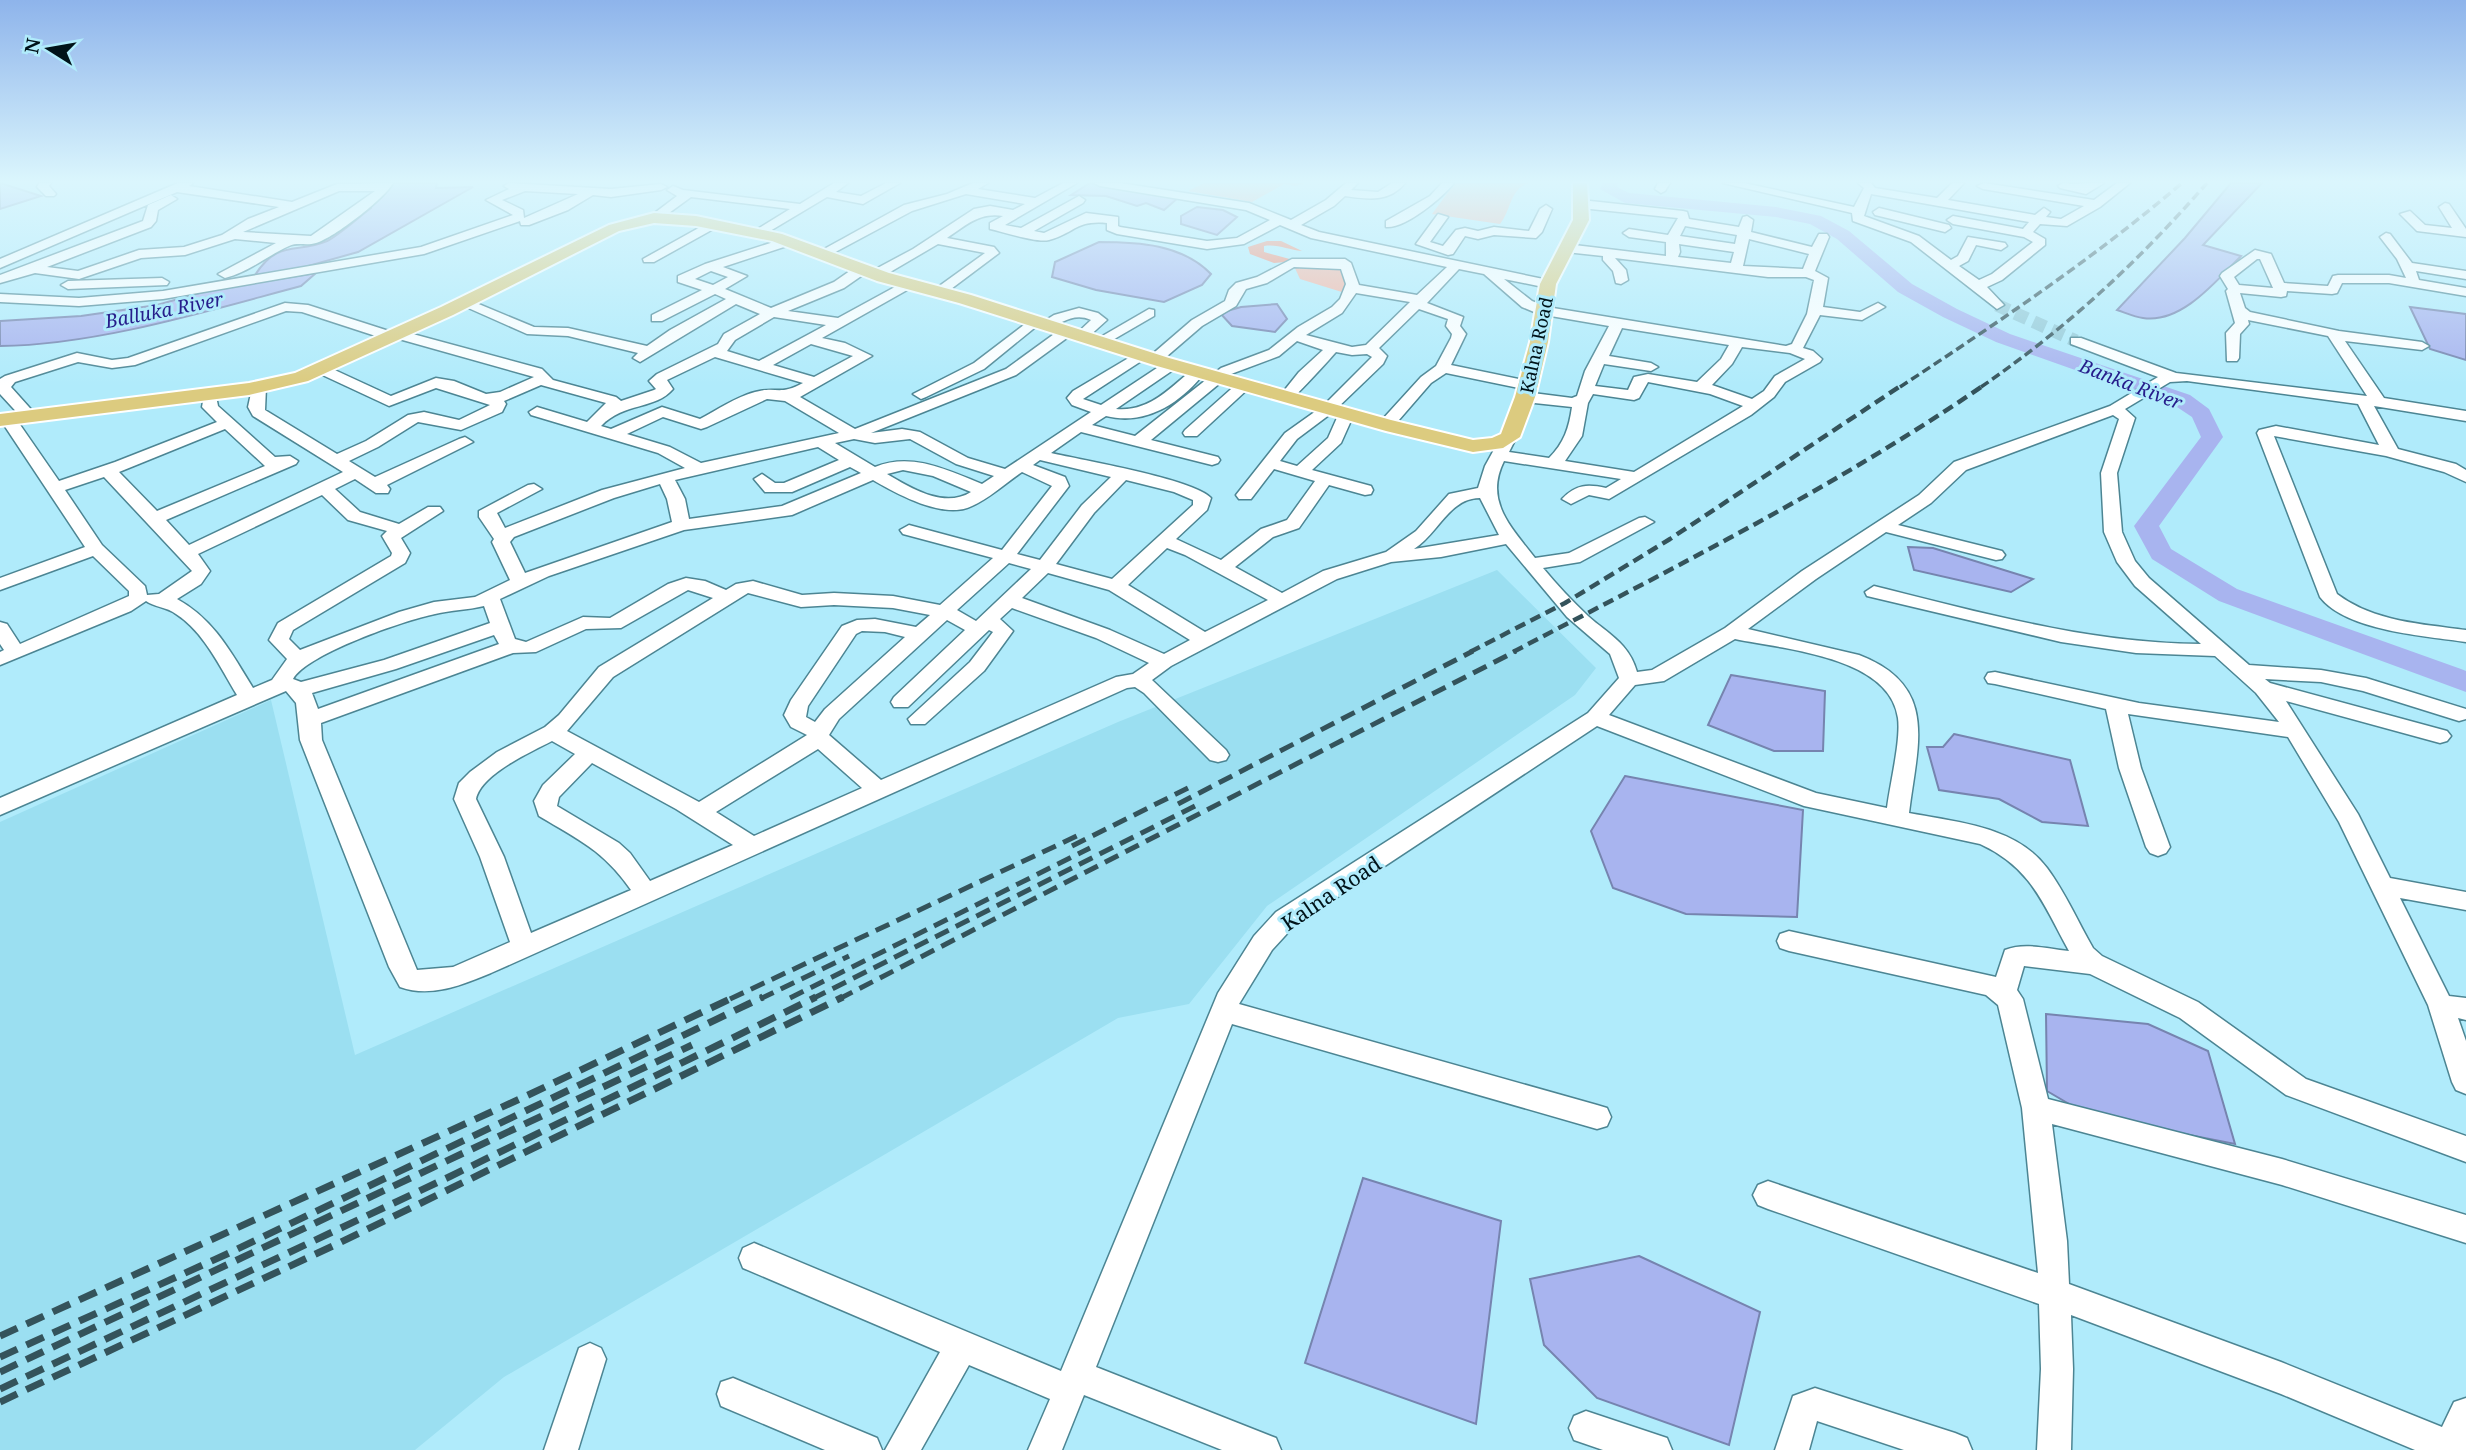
<svg xmlns="http://www.w3.org/2000/svg" width="2466" height="1450" viewBox="0 0 2466 1450" font-family="'Noto Serif',serif">
	<style>
		.built { fill: #9bdff1 }
		.green { fill: #f8b2a0 }
		.forest { fill: #f8896d }
		.water { fill: #a8b4ef; stroke: #7684af; stroke-width: 2 }
		.lines { fill: none; stroke-linecap: round; stroke-linejoin: round }
		.river { fill: #a8b4ef; fill-rule: evenodd }
		.minor-tunnel { stroke: #96cbd9; stroke-width: 13; stroke-dasharray: 13 7; stroke-linecap: butt }
		.minor-casing { stroke: #4c8593; stroke-width: 3 }
		.major-casing { stroke: #fff; stroke-width: 4 }
		.minor { fill: #fff; fill-rule: evenodd }
		.major { fill: #dccb7f; fill-rule: evenodd }
		.rail-far3 { stroke: #34535b; stroke-width: 3.5; stroke-dasharray: 9 4.5; stroke-linecap: butt }
		.rail-far2 { stroke: #34535b; stroke-width: 4.5; stroke-dasharray: 11 6; stroke-linecap: butt }
		.rail-far1 { stroke: #34535b; stroke-width: 5; stroke-dasharray: 15 8; stroke-linecap: butt }
		.rail { stroke: #34535b; stroke-width: 7; stroke-dasharray: 19 10; stroke-linecap: butt }
		.labels { text-anchor: middle; dominant-baseline: central; stroke-width: 6; stroke-linejoin: round; paint-order: stroke }
		.far-street-label { font-size: 18px; fill: #001319; stroke: #b0ebfb }
		.far-water-label { font-size: 19px; font-style: italic; fill: #261d8b; stroke: #b0ebfb }
		.street-label { font-size: 21px; fill: #001319; stroke: #b0ebfb }
	</style>
	<rect width="100%" height="100%" fill="#b0ebfb"/>
	<!-- built -->
	<path class="built" d="M1497,570L1596,668L1575,695L1267,906L1189,1004L1118,1018L504,1377L415,1450H0V822L271,700L355,1055L1118,722Z"/>
	<!-- green -->
	<g class="green">
		<path d="M1204,183H1305L1295,186L1284,184L1252,202L1188,191Z"/>
		<path d="M1455,183H1529C1510,188 1511,211 1500,224L1432,214Z"/>
		<path d="M1294,266H1342L1349,282L1345,293L1300,279Z"/>
	</g>
	<!-- forest -->
	<path class="forest" d="M1267,241H1281L1302,251C1288,250 1279,244 1264,246V252L1297,261L1274,263L1250,254L1248,247Z"/>
	<!-- water -->
	<g class="water">
		<path d="M0,183L41,196L0,209Z"/>
		<path d="M389,183H437L436,188L473,187L358,252L294,270L255,275C278,239 296,254 327,241C339,235 359,217 371,208L370,204Z"/>
		<path d="M1090,183L1178,198L1164,210L1146,203L1137,206L1106,196L1071,195Z"/>
		<path d="M2231,183H2262L2203,245L2241,256C2217,280 2182,324 2143,318C2135,317 2126,313 2117,310L2185,238Z"/>
		<path d="M1197,207L1223,210L1237,217L1217,235L1181,224V216Z"/>
		<path d="M1099,242C1138,242 1182,244 1211,274L1202,285L1164,302L1096,290L1052,277L1055,262Z"/>
		<path d="M316,273L301,286C207,311 97,345 0,346V321L81,316L157,305L210,290Z"/>
		<path d="M1277,304L1287,319L1275,332L1232,326L1220,313L1241,307Z"/>
		<path d="M2410,307L2466,314V360L2430,349Z"/>
		<path d="M1908,547L1933,548L2033,579L2011,592L1914,570Z"/>
		<path d="M1731,675L1825,691L1823,751H1774L1708,725Z"/>
		<path d="M1954,734L2070,760L2088,826L2042,822L1999,799L1939,790L1927,747H1943Z"/>
		<path d="M1625,776L1803,810L1797,917L1686,914L1613,888L1591,831Z"/>
		<path d="M2046,1014L2148,1024L2208,1051L2235,1144L2088,1115L2047,1091Z"/>
		<path d="M1363,1178L1501,1221L1476,1424L1305,1363Z"/>
		<path d="M1639,1256L1760,1312L1729,1445L1597,1398L1544,1345L1530,1279Z"/>
	</g>
	<g class="lines">
		<!-- river -->
		<path class="river" d="M1602,183H1618L1617,187L1629,193L1776,207L1821,216L1849,231L1912,284L1957,309L2010,334L2190,395L2209,409L2223,437L2159,526L2171,549L2237,589L2461,669L2466,671V692L2219,601L2152,559L2134,526L2201,437L2192,417L2174,405L1996,342L1943,317L1898,292L1837,239L1810,224L1776,217L1625,203L1600,189Z"/>
		<!-- minor-tunnel -->
		<path class="minor-tunnel" d="M1997,305L2076,341"/>
		<!-- minor casing -->
		<g class="minor-casing">
			<g id="minor">
				<path d="M39,183H51L49,186L56,194L54,196H46L37,187Z"/>
				<path d="M178,183H193L189,186L292,202L337,184L393,183C385,198 334,238 316,243C307,246 297,242 289,246C267,256 249,272 225,278L218,274L276,243L235,239L185,255L141,258L79,279L35,273L0,283V275L143,221L148,205L171,195L177,199L158,210L156,221L151,227L47,267L78,271L139,250L184,247L222,235L248,219L279,207L177,192L0,268V259ZM339,191H375L311,236L243,232Z"/>
				<path d="M509,183L611,189L661,184L667,187L661,190L611,197L593,195L568,210L529,225H521L520,221L424,254L163,299L79,306L0,302V294L79,298L163,291L421,247L513,215L486,200L509,189L504,186ZM525,191L578,194L524,218L523,210L502,200Z"/>
				<path d="M834,183H848L836,192L861,196L886,183H900L863,204L827,197L760,237L754,233L756,230L790,209L691,197L658,221L648,218L677,196L667,190L673,186L683,190L800,204Z"/>
				<path d="M973,183H988L978,189L1035,198L1063,183H1077L1005,225L1021,228L1079,196L1085,200L1083,203L1034,231L1044,233L1086,213L1118,217V226L1120,227L1207,241L1237,238L1270,220L1246,210L1100,186L1094,183H1120L1249,203L1291,220L1326,200L1346,183H1358L1351,190L1378,192L1392,183H1405C1389,203 1367,199 1345,196L1334,206L1301,225L1319,232L1553,281L1555,284L1548,288L1504,279L1532,301L1547,307L1786,346L1792,344L1807,314L1814,280L1806,277H1768L1615,258L1626,270L1628,280L1621,284L1616,283L1613,271L1603,260V256L1566,252L1560,248L1566,244L1666,256V242L1629,237L1623,233L1629,229L1668,235L1678,218L1581,208L1575,204L1581,200L1683,211L1687,212L1689,219L1739,227L1743,217L1747,216L1753,220L1751,232L1812,247L1819,234H1827L1829,237L1815,271L1828,278L1823,307L1860,312L1878,303L1885,307L1862,320L1820,315L1803,348L1813,351L1822,359L1820,362L1785,382L1774,397L1751,415L1609,499L1589,495L1571,504L1562,499C1576,484 1588,484 1606,488L1621,479L1504,461C1484,501 1511,527 1535,558L1569,553L1639,518L1645,517L1654,522L1580,562L1543,568C1557,585 1572,601 1588,616C1608,634 1629,643 1637,672L1652,670L1725,628L1802,571L1919,495L1954,462L2110,406L2158,377L2071,344V338H2081L2176,373L2367,396L2328,336L2248,320L2249,324L2240,334L2239,358L2237,361H2227L2226,333L2235,323L2226,291L2228,289L2220,276L2222,273L2255,250L2271,254L2284,283L2328,286L2333,276L2338,275H2389L2406,278L2397,259L2380,237L2386,233L2390,234L2412,263L2466,271V279L2416,271L2419,280L2466,288V296L2389,283H2342L2337,293L2332,294L2287,291L2286,296L2281,297L2240,293L2245,308L2250,312L2339,331L2422,342L2429,346L2422,350L2345,341L2384,398L2466,411V421L2374,406L2398,449L2456,464L2466,470V482L2444,472L2386,456L2274,436L2337,594C2374,622 2422,624 2466,630V642C2426,636 2346,631 2320,597L2257,433L2259,430L2276,426L2379,445L2358,404L2187,381L2170,382L2125,409L2135,418L2117,473L2122,532L2135,561L2149,578L2249,665L2321,670L2366,678L2466,709V719L2459,721L2363,691L2321,682L2265,679L2270,683L2447,731L2451,736L2447,741L2440,743L2286,701L2358,814L2390,878L2466,892V910L2400,898L2449,996L2466,998V1020L2458,1018L2466,1041V1094L2456,1090L2452,1082L2428,1005L2339,822L2288,737L2128,714L2141,768L2170,847L2166,853L2158,856L2150,853L2146,847L2119,768L2106,709L1995,684L1988,683L1985,678L1988,673L1995,672L2139,703L2279,722L2256,693L2215,656L2136,653L2061,642L1867,596L1865,592L1874,586C1982,613 2089,643 2201,644L2135,586L2117,562L2104,532L2101,473L2119,419L2113,415L1966,470L1931,503L1898,525L2002,551L2005,555L2002,559L1996,560L1886,532L1816,579L1748,629L1859,655C1940,686 1917,745 1909,813C1956,822 2016,826 2047,868C2065,892 2078,922 2093,948L2102,956L2198,1002L2306,1079L2466,1136V1162L2286,1095L2180,1018L2090,974L2024,966L2017,990L2023,999L2048,1099L2282,1159L2466,1215V1243L2282,1185L2052,1124L2067,1241L2069,1284L2281,1362L2442,1427L2454,1402L2466,1398V1450H2415L2281,1394L2071,1315L2073,1369L2071,1450H2037L2041,1369L2039,1304L1768,1209L1758,1205L1753,1195L1758,1185L1768,1181L2038,1273L2022,1108L1998,1005L1986,995L1789,951L1780,948L1777,941L1780,934L1789,931L1996,977L2005,950C2025,942 2048,949 2069,951C2043,904 2032,868 1980,844L1804,806L1597,726L1294,926L1272,950L1239,1004L1597,1105L1607,1108L1611,1117L1607,1126L1597,1129L1232,1024L1096,1367L1276,1438L1281,1450H1222L1084,1395L1062,1450H1028L1050,1399L969,1365L921,1450H885L940,1352L743,1268L739,1258L743,1248L754,1243L1061,1371L1218,993L1254,936L1276,912L1588,713L1619,678L1610,654L1567,617L1506,544L1441,557L1391,562L1337,579L1171,666L1152,680L1226,750L1229,755L1226,760L1218,762L1210,760L1144,693L1135,687L1127,688L491,973C462,985 431,998 400,987L389,967L300,740L296,703L286,691L0,815V798L237,695C220,667 204,632 176,614C167,607 154,607 146,601L131,611L0,665V652L4,650L0,644V622L7,624L20,644L129,596V591L93,556L0,590V578L85,547L0,419L2,416H14L59,481L115,462L217,422L202,407L205,391H215L218,406L275,457L290,456L298,461L296,464L166,520L189,545L343,472L253,416L248,407L253,384L258,382L266,387L265,410L337,454L366,441L408,415L424,412L459,420L490,405L436,388L389,406L316,372L314,369L316,366H326L391,396L436,378L454,381L486,394L500,392L534,377L399,339L388,340L302,312L286,311L135,365L112,368L78,362L15,382L11,387L37,416L29,421L23,419L0,394V379L5,376L77,353L112,360L128,358L285,303L308,305L392,332L398,330L542,369L553,380L616,397L621,401L654,390L656,389L649,381L657,374L718,344L724,334L760,314L736,304L640,362L633,358L638,353L568,336L527,334L457,303L459,300H469L534,327L568,328L647,346L670,330L726,299L715,294L662,321H652V315L702,290L678,282V276L705,264L789,237L795,241L793,244L723,267L747,276L725,289L771,308L834,282L857,266H867V272L844,288L788,311L838,318L904,282H914L916,285L822,338L845,343L872,356L800,397L855,429L1006,369L1061,329H1071V335L1016,375L871,433L902,429L920,432L968,458L1005,469L1091,412L1072,405L1067,398L1073,391L1137,353H1147L1149,356L1083,399L1101,405L1166,362H1176L1178,365L1176,368L1116,409C1149,412 1169,389 1193,369H1203L1205,372C1181,403 1146,426 1106,416L1092,425L1135,436L1221,368L1269,350L1298,327L1332,307L1340,299L1346,284L1341,269L1294,267L1267,283L1246,289L1236,306L1202,326L1159,363H1149L1147,360L1149,357L1192,320L1225,301L1229,290L1236,283L1257,277L1292,259H1345L1351,263L1359,285L1417,295L1447,267L1311,238L1280,225L1244,244L1207,249L1117,234L1107,230V223C1076,220 1075,233 1049,240C1036,243 1004,232 990,229V223L1003,216C980,212 966,225 947,238L994,247L999,253L943,295H933L931,292L985,253L938,244L880,278H870V272L913,249L974,209L990,206L1013,210L1025,204L966,194L912,211L826,257L821,258L815,254L904,205L947,194ZM1685,226L1737,235L1735,244L1680,236ZM1749,239L1809,254L1803,269L1743,266ZM1679,244L1734,252L1731,263L1678,257L1680,252ZM2257,259H2260L2273,288L2239,285L2234,277ZM1459,269L1484,274L1522,307L1539,314L1609,326L1585,371L1577,396L1572,398L1525,392L1517,397L1525,402L1572,407C1569,428 1564,443 1549,458L1509,452L1515,440L1507,435L1501,437L1485,466L1478,488L1449,494L1416,531L1386,552L1323,571L1282,593L1235,567L1273,537L1299,528L1329,485L1365,495L1371,494L1373,490L1371,486L1312,470L1341,443L1354,414L1352,411H1340L1328,438L1297,466L1280,461L1297,439L1333,412L1383,364L1387,356L1379,348L1419,309L1448,319L1446,326L1452,334L1451,338L1436,366L1421,377L1380,422L1378,425L1380,428H1392L1431,383L1446,373L1528,390L1533,388L1536,385L1533,382L1451,365L1466,334L1460,326L1463,317L1427,303ZM711,271L728,277L713,285L695,279ZM1356,293L1410,302L1366,345L1352,347L1306,335L1342,313ZM774,317L826,325L759,361L727,351L735,340ZM1622,328L1729,345L1721,359L1697,382L1648,374L1634,377L1628,390L1595,386L1604,364L1651,371L1658,367L1651,363L1609,356ZM1297,341L1323,350L1299,372L1279,397L1287,402C1293,400 1329,360 1336,352L1352,355L1367,354L1372,357L1323,406L1285,433L1236,495L1239,499H1251L1274,469L1315,481L1287,520L1261,529L1221,560L1176,539L1207,510L1211,498C1194,479 1081,460 1051,453L1081,432L1212,465L1218,463L1220,460L1218,457L1151,440L1231,374L1279,356ZM811,344L853,356L814,377L773,365ZM1742,347L1790,353L1805,359L1775,376L1764,391L1752,399L1712,385L1732,364ZM715,357L803,383C779,396 777,386 755,392C736,397 717,410 700,419L662,407L611,429L601,426C624,402 655,410 673,389L667,380ZM1648,382L1710,394L1743,406L1634,472L1565,461L1582,436L1588,403L1593,394L1634,400L1639,398ZM541,385L606,403L587,422L537,407L529,412L531,415L658,453L685,468L602,490L505,528L497,513L542,489L534,484L528,485L479,511V517L494,539L492,542L510,580L475,597L434,602L399,612L300,650L289,639L293,630L405,563L410,553L401,538L443,511L440,507H428L399,524L360,512L335,489L355,479L376,493H388L390,489L387,485L473,442L465,437L459,439L375,477L349,461L378,447L418,422L461,430L502,412L506,404L504,401ZM767,399L785,401L839,433L701,463L670,447L627,434L663,417L701,429L707,427ZM225,429L265,466L157,511L119,472ZM854,439L875,443L910,439L956,464L994,476L982,484C947,470 912,452 875,467L835,443ZM818,447L839,460L784,483H775L762,474L754,479L765,492H792L850,467L861,473L782,506L689,519L685,499L675,480ZM1040,460L1111,477L1082,505L1040,560L1017,554L1069,486L1065,477L1033,465ZM903,470L933,476L971,492C944,509 911,488 887,474ZM1022,472L1052,486L1002,550L909,525L900,530L903,534L993,558L940,605L893,596L834,593L802,595L753,581L736,584L726,590L705,581L686,578L668,584L610,618L583,617L526,642L515,639L500,599L549,576L684,530L792,515L873,480C897,494 944,520 972,506C990,498 1006,483 1022,472ZM104,477L192,571L159,594L147,595L145,586L102,545L65,490ZM1126,480L1174,492L1193,500V505L1112,579L1056,564L1094,513ZM660,484L667,499L672,522L525,573L510,542L514,537L614,498ZM322,495L348,520L387,531L382,536L392,553L391,556L278,623L269,640L287,659L272,680L253,688C232,654 214,619 177,599L201,584L210,571L198,554ZM1480,498L1499,535L1414,549C1438,534 1449,498 1480,498ZM1167,548L1185,555L1268,600L1205,632L1128,585ZM1009,563L1031,569L976,621L957,610ZM1048,573L1109,590L1190,640L1164,654L1110,630L1022,598ZM688,590L713,598L599,667L559,715L545,727L497,752L470,772L459,783L454,799L480,857L510,942L453,967L417,970L322,740L321,723L513,653L536,652L586,629L621,628ZM748,593L801,607L834,605L893,608L930,615L916,627L875,619L857,620L842,626L791,700L784,715L791,727L807,735L699,802L567,731L613,677ZM484,606L490,623L384,660L301,682L293,679C307,654 405,620 435,614C451,610 468,610 484,606ZM1012,608L1096,638L1149,663L1133,674L1116,677L881,780L829,735L839,719L947,620L965,630L894,697L891,702L894,707H908L989,630L993,632L970,662L908,719L911,724H925L984,671L1013,631L1000,619ZM862,631L885,632L905,637L825,709L815,722L806,717L808,706L856,634ZM494,635L499,644L318,709L312,693L396,669ZM1735,639C1782,649 1890,656 1898,718C1901,740 1890,784 1887,808L1816,793L1609,715L1635,685L1664,681ZM552,741L575,754L543,785L534,801L539,816C579,840 603,850 631,890L531,933L504,857L476,799C481,774 531,752 552,741ZM818,749L862,788L754,836L716,812ZM592,763L676,809L733,845L650,881L630,853L619,843L557,806L559,797Z"/>
				<path d="M1442,183H1454C1442,198 1405,229 1386,227V221L1430,196Z"/>
				<path d="M1658,183H1670L1665,191L1661,193L1655,189Z"/>
				<path d="M1723,183H1744L1854,207L1864,188L1858,183H1871L1875,188L1937,198L1952,183H1964L1948,200L2035,215L2044,208L2050,212L2046,217L2061,219L2084,206L1983,189L1977,186L1984,183L2094,200L2117,183H2130L2100,207L2067,226L2040,224L2033,232L2045,239V245L2002,280L1987,287L2004,305L1997,309L1911,242L1853,221L1852,213ZM1871,194L2029,222L2023,229L1953,216L1947,220L1953,224L2024,237L2033,242L1992,274L1979,280L1959,266L1968,261L1976,245L2001,250L2007,246L2005,243L1968,237L1958,256L1951,260L1919,236L1864,216Z"/>
				<path d="M2063,183C2080,185 2088,182 2104,183L2086,194L2060,188L2058,186Z"/>
				<path d="M2445,203L2449,204L2466,229V237L2417,231L2400,214L2410,211L2425,225L2452,228L2439,207Z"/>
				<path d="M1546,205L1552,209L1542,232L1536,238L1494,235L1478,239L1465,236L1453,254L1448,255L1416,244L1438,214L1448,217L1430,242L1443,246L1456,230L1465,228L1478,231L1494,227L1529,231L1540,209Z"/>
				<path d="M1879,208L1949,225L1951,228L1945,232L1875,215L1873,212Z"/>
				<path d="M713,220L719,224L717,227L654,262H644L643,259Z"/>
				<path d="M162,278L169,282L167,285L68,289L61,285L68,281Z"/>
				<path d="M1079,308L1098,313L1107,320L1086,339H1076L1074,336L1091,320C1073,312 1062,324 1045,329L1038,325L1054,315Z"/>
				<path d="M1149,309L1154,310V316L1104,345L1099,346L1092,342Z"/>
				<path d="M1033,318L1040,322L1038,325L984,369L926,397L921,399L913,394L974,363Z"/>
				<path d="M1244,380L1252,385L1249,388L1197,436H1185L1183,433L1185,430L1239,382Z"/>
				<path d="M590,1343L601,1348L606,1359L578,1450H544L579,1348Z"/>
				<path d="M733,1378L877,1438L882,1450H825L721,1406L717,1394L721,1382Z"/>
				<path d="M1815,1388L1955,1433L1967,1438L1972,1450H1904L1817,1421L1809,1450H1775L1793,1396Z"/>
				<path d="M1586,1411L1667,1438L1672,1450H1603L1574,1440L1569,1428L1574,1416Z"/>
			</g>
		</g>
		<!-- major casing -->
		<g class="major-casing">
			<path id="major" d="M1573,183H1587L1589,220L1556,284L1548,342L1535,397L1520,437L1503,448L1473,452L1386,431L1157,366L959,303L877,281L772,241L696,226L654,223L619,231L453,315L308,381L249,395L0,426V414L249,383L295,373L441,307L609,225L654,213L696,216L782,234L889,273L971,295L1169,358L1391,420L1473,440L1492,438L1501,434L1515,397L1530,342L1540,284L1573,220Z"/>
		</g>
		<!-- minor -->
		<use href="#minor" class="minor"/>
		<!-- major -->
		<use href="#major" class="major"/>
		<!-- rail-far3 -->
		<g class="rail-far3">
			<path d="M1900,387C1997,323 2093,259 2182,183"/>
			<path d="M1981,387C2068,327 2138,262 2207,183"/>
		</g>
		<!-- rail-far2 -->
		<g class="rail-far2">
			<path d="M1470,652L1565,603L1670,539L1902,385"/>
			<path d="M1513,652C1673,568 1834,488 1984,385"/>
		</g>
		<!-- rail-far1 -->
		<g class="rail-far1">
			<path d="M1178,804L1473,651"/>
			<path d="M1072,846L1188,788"/>
			<path d="M790,998L1090,848"/>
			<path d="M730,999L1079,835"/>
			<path d="M760,999L849,956"/>
			<path d="M812,999L1195,806"/>
			<path d="M839,999L1516,651"/>
		</g>
		<!-- rail -->
		<g class="rail">
			<path d="M0,1336L524,1097L734,997"/>
			<path d="M0,1357L227,1254L763,997"/>
			<path d="M0,1372L692,1045"/>
			<path d="M0,1389L451,1176L816,997"/>
			<path d="M0,1402L337,1244L843,997"/>
		</g>
	</g>
	<!-- sky -->
	<linearGradient id="sky" x2="0" y2="1"><stop stop-color="#8eb4eb"/><stop offset="0.47" stop-color="#dbf6fd"/><stop offset="1" stop-color="#dbf6fd" stop-opacity="0"/></linearGradient>
	<rect width="2466" height="386" fill="url(#sky)"/>
	<g class="labels">
		<!-- far-street labels -->
		<g class="far-street-label">
			<text transform="translate(1536 345) rotate(-78)">Kalna Road</text>
		</g>
		<!-- far-water labels -->
		<g class="far-water-label">
			<text transform="translate(164 310) rotate(-11)">Balluka River</text>
			<text transform="translate(2131 384) rotate(21)">Banka River</text>
		</g>
		<!-- street labels -->
		<g class="street-label">
			<text transform="translate(1331 893) rotate(-34)">Kalna Road</text>
		</g>
	</g>
	<!-- north arrow -->
	<g transform="translate(49 49) rotate(281)" stroke="#b0ebfb" stroke-width="5" paint-order="stroke">
	<path d="M0-5L12 26L0 18L-12 26Z" fill="#001319"/>
	<text y="-10" font-size="19" font-weight="bold" text-anchor="middle" fill="#001319">N</text>
	</g>
</svg>
